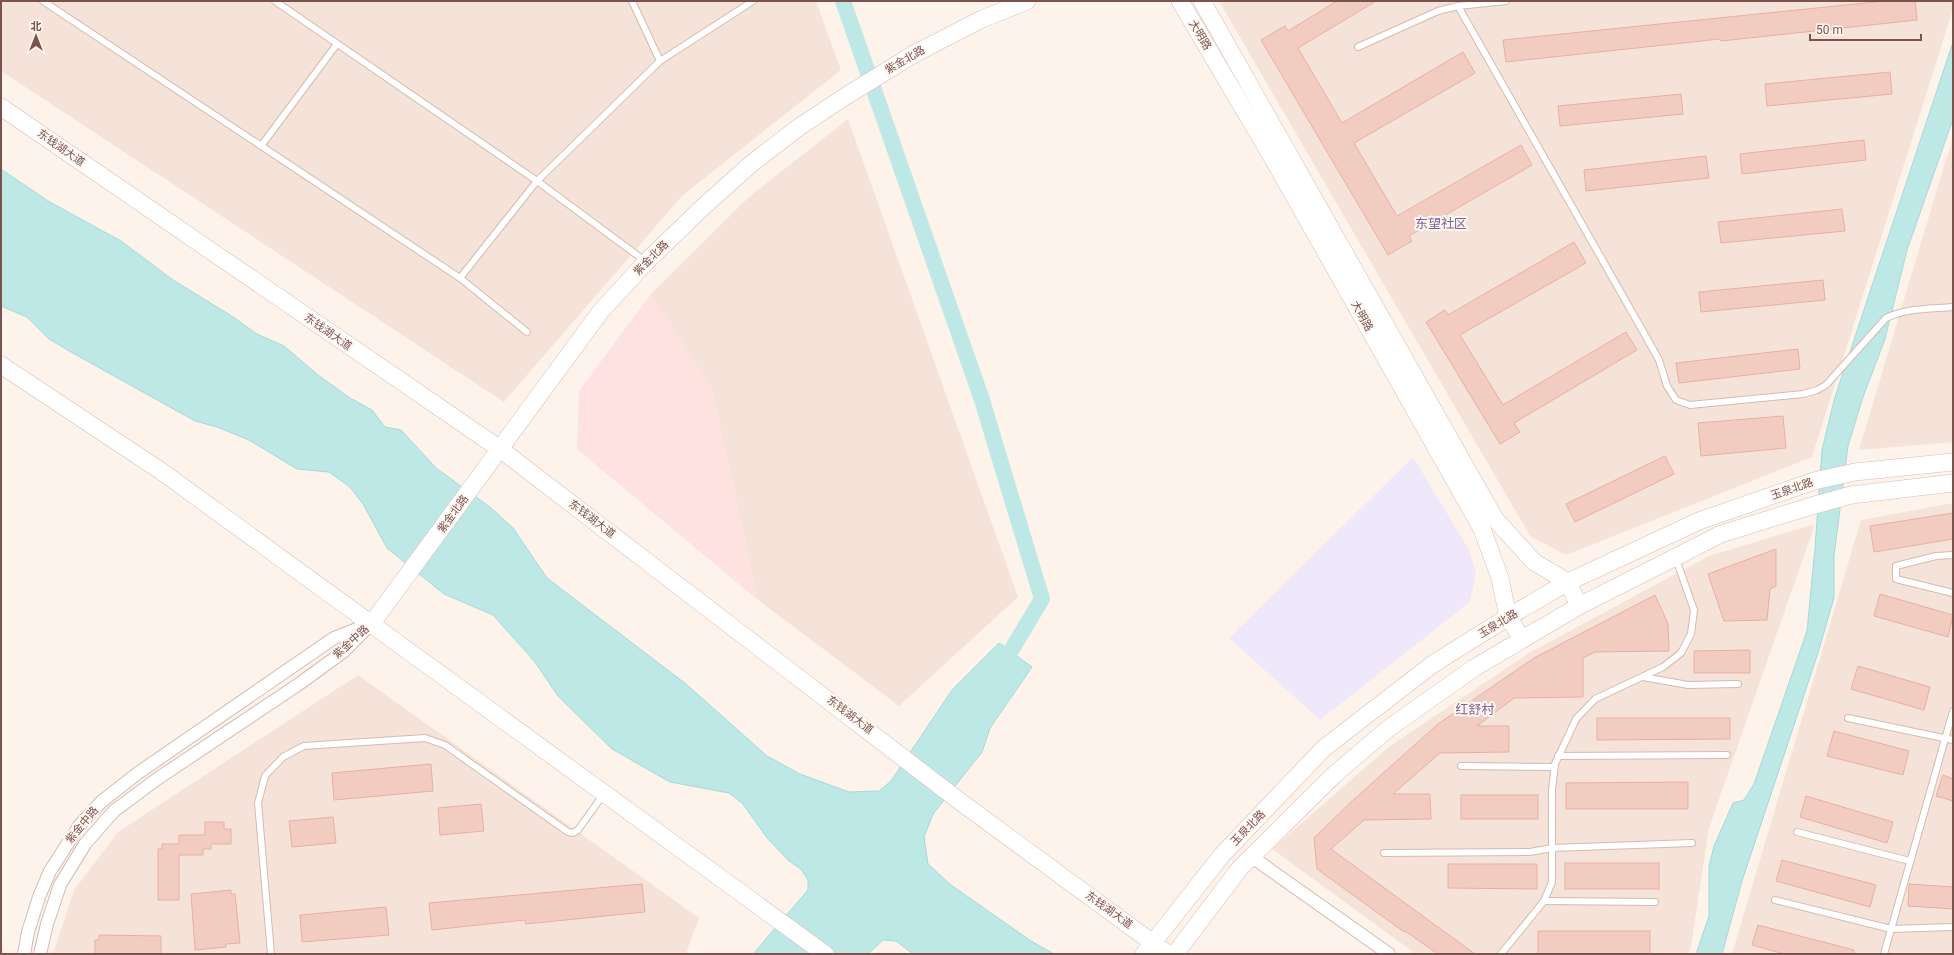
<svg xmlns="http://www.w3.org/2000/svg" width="1954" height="955" viewBox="0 0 1954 955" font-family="Roboto,'Noto Sans SC',sans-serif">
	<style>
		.residential { fill: #f5e3d9 }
		.commercial { fill: #fde2df }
		.education { fill: #efe7fa }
		.water { fill: #bee8e6; stroke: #a3dad9 }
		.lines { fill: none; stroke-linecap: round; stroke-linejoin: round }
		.canal { stroke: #bee8e6; stroke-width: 16 }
		.building { fill: #f3ccc1; stroke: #e7afa1 }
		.lane-casing { stroke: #d3bbb2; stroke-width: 8 }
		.street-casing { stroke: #d3bbb2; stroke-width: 14 }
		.secondary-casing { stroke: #d8bbb2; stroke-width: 18 }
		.lane { stroke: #fff; stroke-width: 6 }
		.street { stroke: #fff; stroke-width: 12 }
		.secondary { stroke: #fff; stroke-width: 17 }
		.labels { text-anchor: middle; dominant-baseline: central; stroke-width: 4; stroke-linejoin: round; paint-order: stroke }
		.street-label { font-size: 11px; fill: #7a544c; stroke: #fff7f2 }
		.quarter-label { font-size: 13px; fill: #7b6595; stroke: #fff7f2 }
	</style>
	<rect width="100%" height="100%" fill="#fdf3eb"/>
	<!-- residential -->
	<g class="residential">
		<path d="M1,1H816L841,70L682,196L504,402L1,71Z"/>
		<path d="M1219,1H1953V9L1812,457L1566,555L1530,536Z"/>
		<path d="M848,119L1018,597L899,706L758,600L712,389L651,294L749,197Z"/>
		<path d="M1953,139V442L1859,450L1944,166Z"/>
		<path d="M1953,503V954H1732L1861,520Z"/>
		<path d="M1815,524L1709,828L1691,946L1688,954H1416L1272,849L1390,746L1529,653L1709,556Z"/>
		<path d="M358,675L699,918L686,954H53L74,890L118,832Z"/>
	</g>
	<!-- commercial -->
	<path class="commercial" d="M651,294L712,389L758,600L577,449L579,391Z"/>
	<!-- education -->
	<path class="education" d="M1413,457L1469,550L1476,573L1470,602L1320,720L1229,638Z"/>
	<!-- water -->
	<g class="water">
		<path d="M1953,42V119L1907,250L1885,339L1863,397L1848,446L1834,556V598L1818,653L1742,881L1722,954H1696L1709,916V866L1714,846L1733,803L1744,800L1754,784L1807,631L1815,548L1822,450L1835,397Z"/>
		<path d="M1,169L48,201L121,241L173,280L230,315L257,334L284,346L318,375L350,398L372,410L385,427L401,430L436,468L490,507L513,528L547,578L686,684L767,756L800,774L849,792L879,791L891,781L952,690L999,643L1032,667L990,728L982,752L933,814L924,837L928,864L951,885L1031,941L1054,954H913L896,941L883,940L868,954H753L808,890V880L801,869L789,861L768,839L742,803L729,793L670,782L612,749L558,696L535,662L493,615L444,594L387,548L363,504L350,487L329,472L297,469L249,440L217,427L195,421L71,352L49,339L27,317L1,306Z"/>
	</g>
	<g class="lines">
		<!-- canal -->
		<path class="canal" d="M843,1L982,400L1042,599L1012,649L998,668"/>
	</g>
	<!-- building -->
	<g class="building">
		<path d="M1337,1H1376L1298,48L1342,123L1463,52L1475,73L1354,143L1397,216L1521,145L1532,165L1409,236L1412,241L1388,255L1261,40L1285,26L1288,31Z"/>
		<path d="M1885,1H1915L1917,20L1721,41L1720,39L1506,62L1503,40Z"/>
		<path d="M1890,72L1892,94L1767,106L1765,84Z"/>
		<path d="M1681,94L1683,114L1560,126L1558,106Z"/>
		<path d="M1864,140L1866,160L1742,174L1740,154Z"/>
		<path d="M1706,156L1709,178L1586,191L1584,170Z"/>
		<path d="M1842,209L1845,231L1721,243L1718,222Z"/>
		<path d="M1574,242L1586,263L1460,335L1503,405L1626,332L1637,350L1514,423L1520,432L1500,444L1426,322L1445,310L1448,315Z"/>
		<path d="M1823,280L1825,300L1701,312L1699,292Z"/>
		<path d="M1798,349L1800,369L1679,383L1676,363Z"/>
		<path d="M1783,416L1786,448L1701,456L1698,423Z"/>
		<path d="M1665,456L1674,474L1575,522L1566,504Z"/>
		<path d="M1953,513V539L1874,552L1870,526Z"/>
		<path d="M1776,549V586L1770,589L1767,620L1724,621L1708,574Z"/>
		<path d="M1880,594L1953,615L1948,637L1874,616Z"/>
		<path d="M1655,595L1668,624L1669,651L1595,652L1583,658V697L1514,698L1477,726H1509V752L1440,753L1393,794H1430L1431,819L1364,820L1331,849L1475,954H1438L1405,931L1404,932L1317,869L1314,838L1352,801L1438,724L1534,658Z"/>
		<path d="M1750,650V673H1694V651Z"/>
		<path d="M1858,666L1930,687L1924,710L1851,689Z"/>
		<path d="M1597,718H1730V739L1597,740Z"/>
		<path d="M1834,731L1909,751L1903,775L1827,756Z"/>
		<path d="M431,764L433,791L334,800L332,773Z"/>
		<path d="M1943,775L1953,779V801L1936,796Z"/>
		<path d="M1688,782V809H1566V783Z"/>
		<rect x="1461" y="795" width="77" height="24"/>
		<path d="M1806,796L1893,822L1887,843L1800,817Z"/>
		<path d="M481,804L484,831L440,835L438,808Z"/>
		<path d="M333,817L336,843L292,847L289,821Z"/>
		<path d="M205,822H224V829H231V844H211V849H203V855H179V900H158V849H162V844H179V835H205Z"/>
		<path d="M1782,860L1876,885L1870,907L1776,881Z"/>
		<rect x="1565" y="863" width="94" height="26"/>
		<path d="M1448,864H1537V889L1448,888Z"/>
		<path d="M642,884L645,912L526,924L525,920L432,930L429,903Z"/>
		<path d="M1909,884L1953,887V909L1908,906Z"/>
		<path d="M231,890V894H235L240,943L226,944V947L195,950L191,894Z"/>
		<path d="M386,907L389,935L302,942L300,915Z"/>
		<path d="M1758,925L1854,950V954H1784L1752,945Z"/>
		<rect x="1538" y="931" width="112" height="23"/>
		<path d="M99,935L161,936V954H95V940H99Z"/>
	</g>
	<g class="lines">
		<!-- lane casing -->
		<g class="lane-casing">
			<g id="lane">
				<path d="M43,1L460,278L527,332"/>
				<path d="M275,1L537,181L645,261"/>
				<path d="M632,1L660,61"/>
				<path d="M1458,6L1645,335L1659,360L1667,386L1676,400L1690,405L1803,394L1817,390L1826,385L1886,318C1906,308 1930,309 1953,307"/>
				<path d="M1358,47L1438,11L1458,6L1506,1"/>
				<path d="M261,146L337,44"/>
				<path d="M460,278L537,181L660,61L753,1"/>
				<path d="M1953,555L1936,556L1896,566V579L1953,593"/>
				<path d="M1643,677L1688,685L1738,684"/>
				<path d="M1848,718L1953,740"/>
				<path d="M1558,756L1727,755"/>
				<path d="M1461,766L1554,767"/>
				<path d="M1797,832L1910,861"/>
				<path d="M1384,853L1530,852L1552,848L1692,843"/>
				<path d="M1775,900L1891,929L1953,927"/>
				<path d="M1544,901L1655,902"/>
				<path d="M271,954L258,803L265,776L283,757L304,746L425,738L445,745L568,832L573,833L578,830L603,795"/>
				<path d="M1501,954L1544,901L1552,882V790L1555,764L1576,719L1595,699L1663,667L1681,653L1691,634L1694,610L1676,559"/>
				<path d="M1884,954L1953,711"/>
			</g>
		</g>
		<!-- street casing -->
		<g class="street-casing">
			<g id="street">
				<path d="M1252,857L1389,954"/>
				<path d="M24,954L28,932L39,897L50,871L79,826L101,802L138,773L334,638L372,623"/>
				<path d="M40,954L47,924L60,885L85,844L114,811L157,779L299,684L343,652L368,627"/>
			</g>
		</g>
		<!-- secondary casing -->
		<g class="secondary-casing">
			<g id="secondary">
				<path d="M1180,1L1276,164L1482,529L1500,578L1508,617L1522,639"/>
				<path d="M1202,1L1495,519L1534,562L1568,582L1579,606"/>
				<path d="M1,107L500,449L962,803L1168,954"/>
				<path d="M1,365L161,471L825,954"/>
				<path d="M372,623L601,311L646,262L703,207L751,164L799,127L846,96L914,54L982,19L1027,1"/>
				<path d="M1144,954L1222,855L1324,748L1433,664L1508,617L1568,582L1699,521L1814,481L1855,472L1953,462"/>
				<path d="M1175,954L1240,868L1335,774L1389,728L1474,668L1579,606L1721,534L1808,507L1851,495L1953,483"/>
			</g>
		</g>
		<!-- lane -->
		<use href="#lane" class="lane"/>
		<!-- street -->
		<use href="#street" class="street"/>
		<!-- secondary -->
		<use href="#secondary" class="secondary"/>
	</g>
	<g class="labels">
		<!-- street labels -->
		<g class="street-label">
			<text transform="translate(1200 35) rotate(59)">大明路</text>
			<text transform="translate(905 60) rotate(-30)">紫金北路</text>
			<text transform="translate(61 148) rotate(35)">东钱湖大道</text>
			<text transform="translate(651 258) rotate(-45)">紫金北路</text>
			<text transform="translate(1362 316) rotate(61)">大明路</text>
			<text transform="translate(328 332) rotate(35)">东钱湖大道</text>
			<text transform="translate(1792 489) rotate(-19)">玉泉北路</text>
			<text transform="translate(453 514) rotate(-54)">紫金北路</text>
			<text transform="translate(592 519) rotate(37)">东钱湖大道</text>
			<text transform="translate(1498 624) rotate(-31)">玉泉北路</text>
			<text transform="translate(351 642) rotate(-42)">紫金中路</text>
			<text transform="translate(850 715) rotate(37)">东钱湖大道</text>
			<text transform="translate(82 825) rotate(-51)">紫金中路</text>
			<text transform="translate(1248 828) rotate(-46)">玉泉北路</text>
			<text transform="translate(1109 910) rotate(36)">东钱湖大道</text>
		</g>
		<!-- quarter labels -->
		<g class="quarter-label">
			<text x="1441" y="223">东望社区</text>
			<text x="1475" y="709">红舒村</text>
		</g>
	</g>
	<!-- border -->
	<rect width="1954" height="955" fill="none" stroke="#7a544c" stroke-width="4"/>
	<!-- north arrow -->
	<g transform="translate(36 36)" stroke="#fff7f2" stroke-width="3" paint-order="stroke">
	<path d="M0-3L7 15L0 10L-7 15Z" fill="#7a544c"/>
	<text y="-6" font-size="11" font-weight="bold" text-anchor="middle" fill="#7a544c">北</text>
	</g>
	<!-- scale -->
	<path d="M1810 34v6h111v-6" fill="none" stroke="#7a544c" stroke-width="2"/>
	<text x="1816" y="34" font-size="12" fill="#7a544c" stroke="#fff7f2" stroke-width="3" paint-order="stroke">50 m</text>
</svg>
